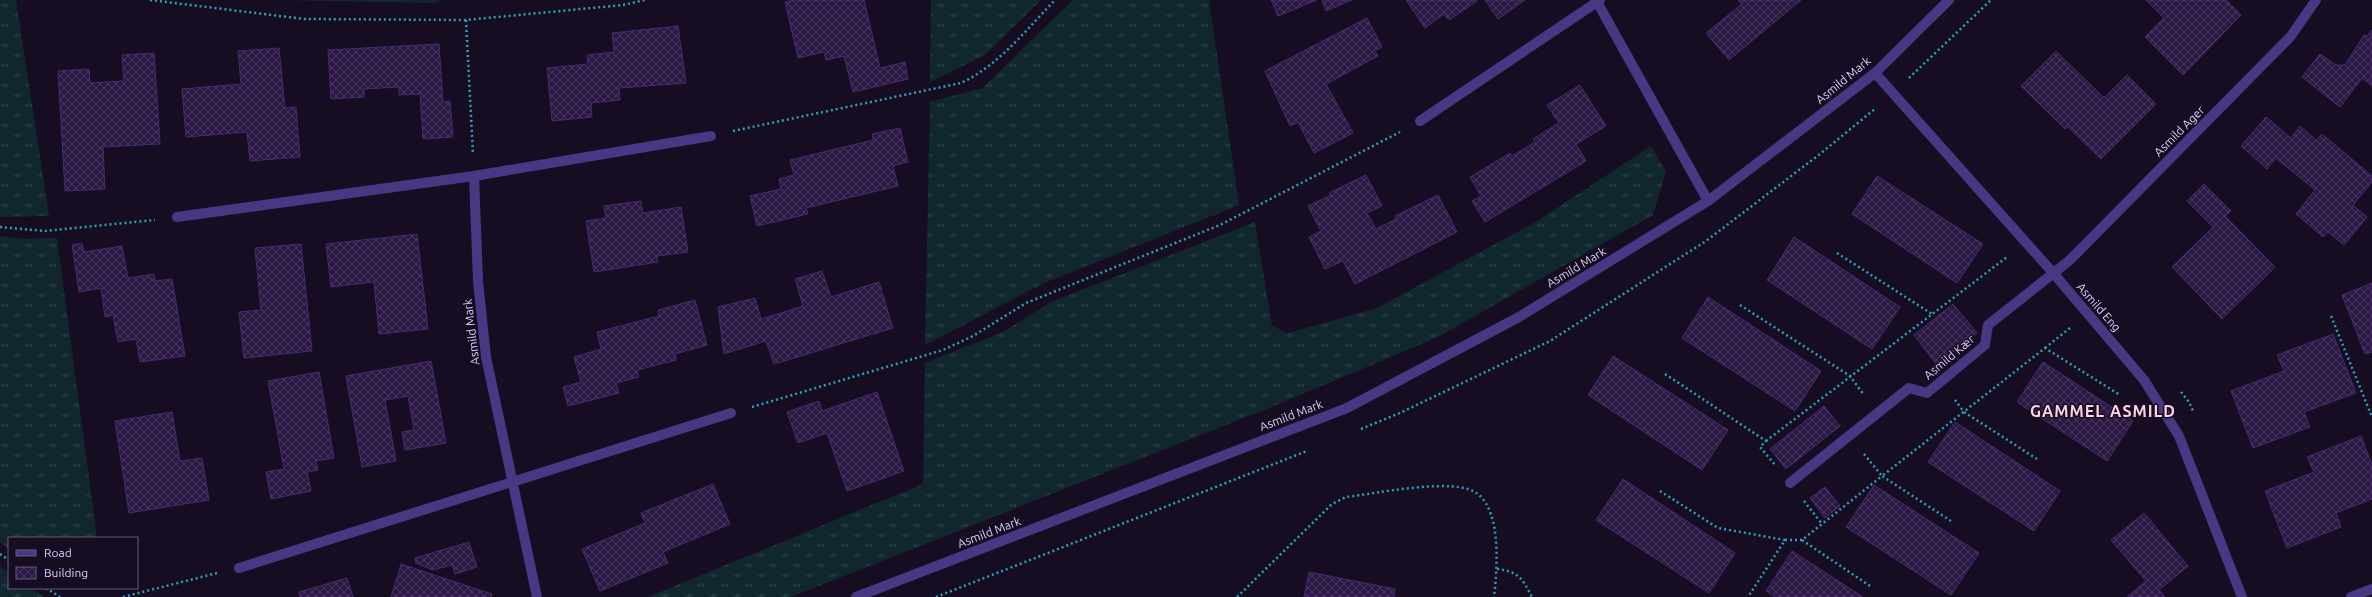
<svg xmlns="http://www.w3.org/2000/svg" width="2372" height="597" viewBox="0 0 2372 597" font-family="Ubuntu,sans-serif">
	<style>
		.grass { fill: url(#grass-tufts) }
		.building { fill: url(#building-cross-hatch); stroke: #472a71 }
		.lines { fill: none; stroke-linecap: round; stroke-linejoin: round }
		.path { stroke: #2ca1b7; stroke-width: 2.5; stroke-dasharray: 2 3; stroke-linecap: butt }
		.service { stroke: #4a3783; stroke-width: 10 }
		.minor { stroke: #4a3783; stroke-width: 10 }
		.labels { text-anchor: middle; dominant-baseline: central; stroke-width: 3; stroke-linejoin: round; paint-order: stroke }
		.street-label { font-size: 12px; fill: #dfcfff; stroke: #160d23 }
		.district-label { font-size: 16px; font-weight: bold; letter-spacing: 1px; fill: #ffd1e5; stroke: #160d23 }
	</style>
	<defs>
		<pattern id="grass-tufts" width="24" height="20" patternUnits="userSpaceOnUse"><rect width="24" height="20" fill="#10282d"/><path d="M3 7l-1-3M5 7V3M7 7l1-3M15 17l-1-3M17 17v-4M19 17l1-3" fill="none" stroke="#32464c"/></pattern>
		<pattern id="building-cross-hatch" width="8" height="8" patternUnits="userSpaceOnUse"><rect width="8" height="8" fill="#2b1944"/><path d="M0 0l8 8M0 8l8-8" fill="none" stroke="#493960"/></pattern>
	</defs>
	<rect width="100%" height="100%" fill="#160d23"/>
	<!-- grass -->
	<g class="grass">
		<path d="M0,0H16L49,216L0,217Z"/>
		<path d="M281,0H440L435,3Z"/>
		<path d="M931,0H1041L985,55L930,82Z"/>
		<path d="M1073,0H1209L1239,205L1044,283L925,345L930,102L982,88Z"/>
		<path d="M1651,146L1666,172L1653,215L1438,337L1274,406L791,597H648L923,484L925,363L1003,332L1051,302L1255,222L1272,326L1288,333L1377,308L1534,223Z"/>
		<path d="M0,236L22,239L57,238L97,538H9V549L0,542Z"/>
		<path d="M0,566L9,573V588H31L44,597H0Z"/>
	</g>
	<!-- building -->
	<g class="building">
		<path d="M793,0H864L880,68L905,62L908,79L853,92L844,56L826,60L824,52L798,58L785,2Z"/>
		<path d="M1271,0H1317L1278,16Z"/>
		<path d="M1322,0H1352L1326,11Z"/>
		<path d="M1406,0H1476L1477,1L1449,20L1444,14L1425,28Z"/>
		<path d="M1485,0H1525L1498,19Z"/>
		<path d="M1738,0H1801L1729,60L1706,33L1742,4Z"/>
		<path d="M2146,0H2226L2241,15L2183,75L2145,37L2164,18Z"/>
		<path d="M1367,18L1382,47L1375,51L1378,56L1326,84L1353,133L1314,153L1298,122L1290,126L1265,71Z"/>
		<path d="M678,26L686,83L619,88L620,100L591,103L592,117L552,121L547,68L588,64L587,55L614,52L612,33Z"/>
		<path d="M2372,30V86L2362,78L2340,107L2302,77L2320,54L2336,65H2345L2364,35L2367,36Z"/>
		<path d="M439,44L443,102L450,101L453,137L423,139L420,94L399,95V87L364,89V97L331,99L328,50Z"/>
		<path d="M279,48L285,108L296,107L300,157L250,161L247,132L186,137L182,89L241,84L238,51Z"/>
		<path d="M2056,51L2104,98L2127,75L2156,104L2101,159L2068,127L2065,129L2021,86Z"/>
		<path d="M154,53L160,144L103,147L105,189L65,191L58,71L89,69L90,83L124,81L122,55Z"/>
		<path d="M1580,85L1606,126L1576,144L1586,161L1485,222L1472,201L1481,196L1470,177L1510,153L1512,156L1535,142L1533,139L1559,123L1547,105Z"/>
		<path d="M2266,117L2291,138L2300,126L2316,140L2322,134L2372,176V182L2353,205L2367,217L2344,245L2328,232L2323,237L2296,214L2315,190L2276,158L2267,169L2241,146Z"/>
		<path d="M900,128L908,162L893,166L898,186L806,208L808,214L757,226L750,196L781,189L779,179L794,175L790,160L873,140L872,134Z"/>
		<path d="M1366,175L1382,206L1367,213L1376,229L1396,219L1395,216L1438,195L1457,232L1355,284L1343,261L1325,269L1309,237L1321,231L1308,206L1331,195L1329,193Z"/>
		<path d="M1877,176L1983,244L1957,283L1852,214Z"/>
		<path d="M2204,184L2231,211L2225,216L2275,267L2222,319L2172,267L2213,227L2187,201Z"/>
		<path d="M641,201L643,213L681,207L688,252L657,256L658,262L594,272L586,221L606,218L604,206Z"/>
		<path d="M417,234L428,329L379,334L374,282L331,287L326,244Z"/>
		<path d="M1794,237L1900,307L1872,349L1767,280Z"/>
		<path d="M82,243L84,252L122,246L128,278L154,274L155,281L172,279L185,356L140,362L136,339L118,342L113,315L105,317L101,288L79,292L72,245Z"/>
		<path d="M301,244L312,351L244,358L239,312L261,310L255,248Z"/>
		<path d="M822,271L831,297L879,282L893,328L774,364L766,341L724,354L718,307L755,298L761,319L803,306L795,279Z"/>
		<path d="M2372,283V352L2365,354L2342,295Z"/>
		<path d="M1708,297L1821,371L1795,411L1682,338Z"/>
		<path d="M695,300L707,345L675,354L676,360L637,370L639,377L616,383L619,393L568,406L563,387L581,382L574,357L601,349L597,332L659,316L658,310Z"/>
		<path d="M1953,304L1977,333L1937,365L1914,335Z"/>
		<path d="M2333,334L2356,393L2304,412L2310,427L2253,448L2231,391L2284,371L2277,355Z"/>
		<path d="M1613,356L1728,430L1702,470L1588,395Z"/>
		<path d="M431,361L446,443L405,450L402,432L414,430L408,396L385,400L396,461L362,467L346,376Z"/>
		<path d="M2043,362L2133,421L2107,461L2017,402Z"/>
		<path d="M319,372L334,458L316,461L318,470L307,472L311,491L271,499L266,472L284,469L268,381Z"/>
		<path d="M877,392L904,471L847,491L827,433L798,443L787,412L819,401L822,411Z"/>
		<path d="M1824,406L1840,426L1786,469L1770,449Z"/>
		<path d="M172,412L180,461L202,458L209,500L129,513L115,421Z"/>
		<path d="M1955,422L2060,491L2034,531L1928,462Z"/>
		<path d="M2361,436L2372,465V499L2336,513L2341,527L2287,548L2265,491L2314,472L2307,457Z"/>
		<path d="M1623,479L1735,553L1709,593L1596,520Z"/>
		<path d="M713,484L730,524L663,552L668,563L600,591L582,549L645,523L641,513Z"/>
		<path d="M1874,485L1979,553L1951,595L1846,527Z"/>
		<path d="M1825,487L1840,506L1825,518L1810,498Z"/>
		<path d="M2144,513L2188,566L2159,590L2165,597H2127L2146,581L2111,540Z"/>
		<path d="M469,542L477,567L455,574L452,565L433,570L416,563L415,558Z"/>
		<path d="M1792,551L1863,597H1775L1766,591Z"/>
		<path d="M401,564L492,594L491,597H391Z"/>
		<path d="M1309,572L1395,589L1394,597H1304Z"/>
		<path d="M347,578L353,597H300L299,592Z"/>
	</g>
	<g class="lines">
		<!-- path -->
		<g class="path">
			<path d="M150,0L304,19L466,20L623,5L645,0"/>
			<path d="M466,20L473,154"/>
			<path d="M1909,78L1991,0"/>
			<path d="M733,131L961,83C999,65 1026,30 1055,0"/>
			<path d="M0,227L45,231L155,220"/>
			<path d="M1837,253L1932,314"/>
			<path d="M1740,305L1850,376L1864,395"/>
			<path d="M2331,316L2372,417"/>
			<path d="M2045,348L2070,328"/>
			<path d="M1665,374L1766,441L1760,447L1776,466"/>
			<path d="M2181,392L2189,402L2194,413"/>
			<path d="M1955,400L1964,412L2037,459"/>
			<path d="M752,407L943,350L973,336L1026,303L1220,225L1400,132"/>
			<path d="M1361,429L1402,412L1550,341L1706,241L1820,154L1876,108"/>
			<path d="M1766,441L2007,257"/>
			<path d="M1864,454L1882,476L2045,348L2120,395"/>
			<path d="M1660,491L1718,528L1785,540L1748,597"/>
			<path d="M1804,501L1822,524"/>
			<path d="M1785,540H1802"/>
			<path d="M0,554L9,560"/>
			<path d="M1497,569C1519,572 1522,578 1532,597"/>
			<path d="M1870,586L1802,540L1882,476L1951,521"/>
			<path d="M46,588L60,597"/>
			<path d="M123,597L217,573"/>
			<path d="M936,597L1307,451"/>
			<path d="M1237,597L1332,504L1346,497C1375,494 1456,476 1478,494C1502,514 1497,570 1494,597"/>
		</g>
		<!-- service -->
		<path class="service" d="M2351,597L2372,589"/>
		<!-- minor -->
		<g class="minor">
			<path d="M1596,0L1708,201"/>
			<path d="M1875,73L2054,274L2144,380L2179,436L2242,597"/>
			<path d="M1420,121L1600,0"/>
			<path d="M474,176L478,281L486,357L537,597"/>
			<path d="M177,217L474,176L711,136"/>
			<path d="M1790,483L1909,388L1927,393L1985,345L1988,325L2070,260L2291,36L2316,0"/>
			<path d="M239,568L731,413"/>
			<path d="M856,597L1347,408L1519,317L1708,201L1875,73L1949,0"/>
		</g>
	</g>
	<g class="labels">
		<!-- street labels -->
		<g class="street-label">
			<text transform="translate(1843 80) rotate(-39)">Asmild Mark</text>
			<text transform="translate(2179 131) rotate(-45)">Asmild Ager</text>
			<text transform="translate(1576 267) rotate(-31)">Asmild Mark</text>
			<text transform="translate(2099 307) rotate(49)">Asmild Eng</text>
			<text transform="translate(471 332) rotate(-97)">Asmild Mark</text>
			<text transform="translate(1949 357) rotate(-40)">Asmild Kær</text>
			<text transform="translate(1291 415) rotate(-21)">Asmild Mark</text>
			<text transform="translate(989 532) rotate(-21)">Asmild Mark</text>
		</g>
		<!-- district labels -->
		<g class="district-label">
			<text x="2103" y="411">GAMMEL ASMILD</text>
		</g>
	</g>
	<!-- legend -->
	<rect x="8" y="537" width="130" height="52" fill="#160d23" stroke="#665b7b"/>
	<rect x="16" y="550" width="20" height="6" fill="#4a3783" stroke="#665b7b"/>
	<text x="44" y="557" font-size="12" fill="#dfcfff">Road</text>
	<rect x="16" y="567" width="20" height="12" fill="url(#building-cross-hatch)" stroke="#665b7b"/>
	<text x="44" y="577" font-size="12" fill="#dfcfff">Building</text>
</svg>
